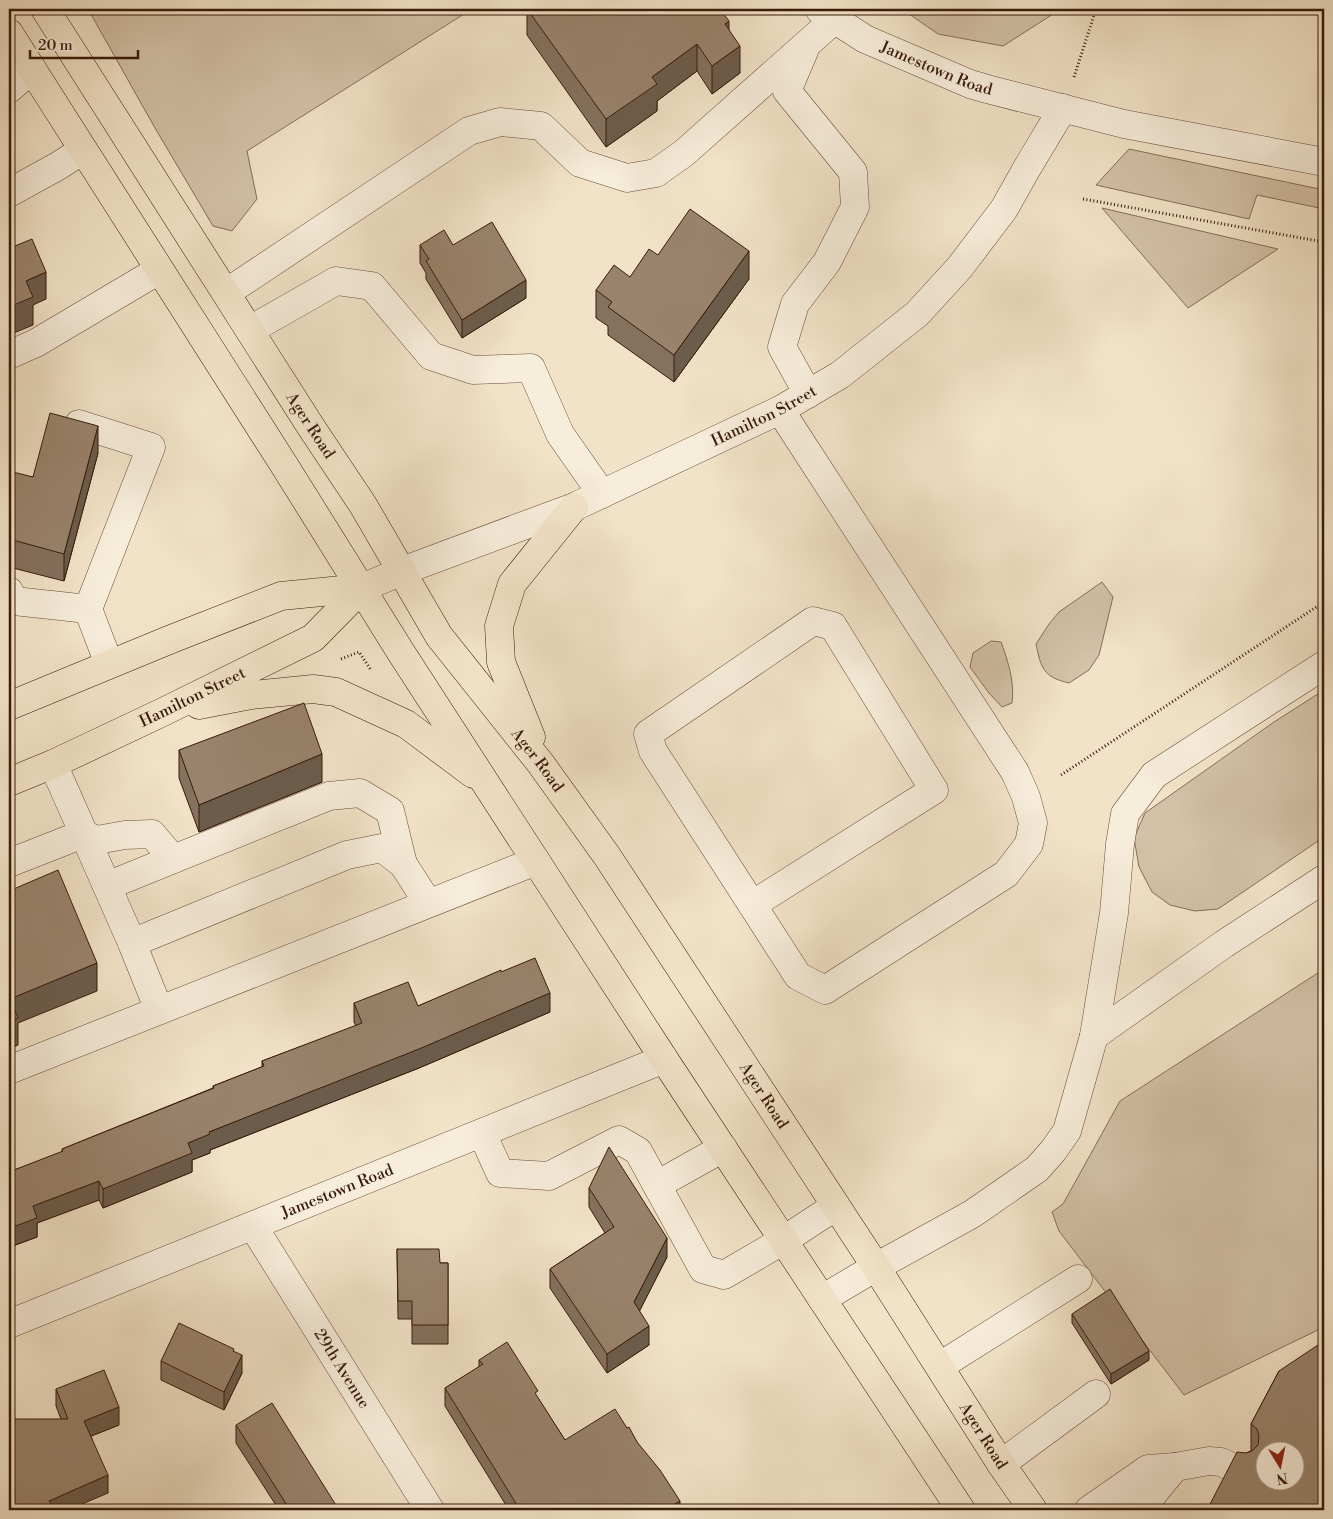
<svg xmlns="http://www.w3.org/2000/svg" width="1333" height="1519" viewBox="0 0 1333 1519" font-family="'Libre Bodoni',serif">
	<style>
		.green { fill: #d3c1a8; stroke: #866e59 }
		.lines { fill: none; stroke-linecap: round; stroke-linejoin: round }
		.minor-casing { stroke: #674d3a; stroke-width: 29 }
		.major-casing { stroke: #391b0a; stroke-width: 29 }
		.path { stroke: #391b0a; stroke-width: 3; stroke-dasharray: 1 2.5; stroke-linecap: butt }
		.minor { stroke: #f7eddb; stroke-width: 28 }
		.major { stroke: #f2e3c8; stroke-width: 28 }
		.wall { fill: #84715e; stroke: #391b0a }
		.shaded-wall { fill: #6b5c4c; stroke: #391b0a }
		.building { fill: #99836d; stroke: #391b0a; fill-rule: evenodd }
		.labels { text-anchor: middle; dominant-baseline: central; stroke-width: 4; stroke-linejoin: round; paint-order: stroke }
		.street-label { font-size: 16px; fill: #391b0a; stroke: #f7eddb }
	</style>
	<rect width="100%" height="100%" fill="#f2e3c8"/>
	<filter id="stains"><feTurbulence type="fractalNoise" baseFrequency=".004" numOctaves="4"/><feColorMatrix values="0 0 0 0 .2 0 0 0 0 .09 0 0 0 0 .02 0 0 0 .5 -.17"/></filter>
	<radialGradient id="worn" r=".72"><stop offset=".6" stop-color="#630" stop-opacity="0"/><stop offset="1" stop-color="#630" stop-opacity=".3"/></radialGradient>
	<!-- green -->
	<g class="green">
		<path d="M88,9H472L247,151L257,199L232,231L213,226L155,128Z"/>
		<path d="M902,9H1061L1003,46L938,34Z"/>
		<path d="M1129,149L1324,190V209L1257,195L1249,219L1096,185Z"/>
		<path d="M1102,208L1278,249L1188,308Z"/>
		<path d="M1102,582L1113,597L1099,655L1089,670L1069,683C1043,677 1041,668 1036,644L1049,624L1059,612Z"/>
		<path d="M991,641L1001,642C1008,661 1015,683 1012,703L1002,707L989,693L970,667L973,653Z"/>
		<path d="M1324,690V837L1218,909L1195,911L1170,905L1152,892L1139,867L1134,838L1145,813L1274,722Z"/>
		<path d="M1324,969V1327L1184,1395L1059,1231L1052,1212L1063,1204L1120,1101Z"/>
	</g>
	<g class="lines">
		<!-- minor casing -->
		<g class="minor-casing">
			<g id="minor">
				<path id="s1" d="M820,10L865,39L970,84L987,89L1124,124L1324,162"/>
				<path d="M804,51L787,91L853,172L855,207L827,262L795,304L782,347L808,394"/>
				<path d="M9,89L32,69"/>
				<path d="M9,193L58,166L83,150"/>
				<path d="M226,293L469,131L500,122L541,126L580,163L627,178L656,173L684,153L835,19"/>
				<path d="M250,330L336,281L372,286L431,356L473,370L531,368L560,434L602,494"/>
				<path d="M9,355L36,343L159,270"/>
				<path d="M79,424L151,447L88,609L109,664"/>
				<path id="s2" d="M402,571L574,507L780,410L840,375L917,314L960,267L1004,209L1027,168L1063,108"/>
				<path d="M9,591L14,601L88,609"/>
				<path d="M53,764L132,943L159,1010"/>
				<path d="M9,863L83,834L97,840L125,835L152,834L173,859"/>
				<path d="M107,886L329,796L360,793L390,811L403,864"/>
				<path d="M752,905L934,790L833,626L813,621L648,734L653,751L798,976L825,990L1006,874L1029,844L1033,823L1026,797L1015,772L780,410"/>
				<path d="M132,943L347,855L382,848L403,864L428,903"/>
				<path d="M1094,1036L1224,944L1324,879"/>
				<path d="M9,1070L536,861"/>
				<path d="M482,1133L500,1173L549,1176L619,1140L638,1151L703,1269L724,1275L784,1240L836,1206"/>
				<path d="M657,1185L723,1148"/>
				<path id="s3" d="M253,1226L430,1510"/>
				<path d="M822,1299L876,1267L972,1214L1037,1169L1053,1151L1067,1131L1094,1036L1114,913L1120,844L1125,814L1154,775L1324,665"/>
				<path id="s4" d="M9,1324L664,1059"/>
				<path d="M940,1366L1078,1279"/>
				<path d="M1001,1464L1096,1394"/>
				<path d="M1175,1467L1209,1461L1221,1462L1244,1473"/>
				<path d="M1089,1510L1148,1469L1175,1467L1153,1494L1127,1510"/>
			</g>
		</g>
		<!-- major casing -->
		<g class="major-casing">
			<g id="major">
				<path id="s5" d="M45,9L311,427L363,505L439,636L541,764L607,856L876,1267L1001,1464L1033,1510"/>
				<path d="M9,33L286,468L402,654L664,1059L961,1510"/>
				<path d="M199,705L251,695L313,689L336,692L406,724L473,774"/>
				<path d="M9,706L169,640L281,596L362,588L402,571"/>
				<path d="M531,737L501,662L499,626L512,584L574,507"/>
				<path id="s6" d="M9,782L53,764L163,712L313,638L362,588"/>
			</g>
		</g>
		<!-- path -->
		<g class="path">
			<path d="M1074,77L1096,9"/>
			<path d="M1083,199L1324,242"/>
			<path d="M341,659L359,652L371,670"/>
			<path d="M1061,775L1324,602"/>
		</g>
		<!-- minor -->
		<use href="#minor" class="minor"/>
		<!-- major -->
		<use href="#major" class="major"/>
	</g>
	<!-- wall -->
	<g class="wall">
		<path d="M527,9H720L729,30L740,73L712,94L697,71L657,101V111L606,147L527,35Z"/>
		<path d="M420,245H453L526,298L462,338L426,279V273L420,263Z"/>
		<path d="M658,255L749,279L674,382L608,335V326L596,318V290L630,277Z"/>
		<path d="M98,453L64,581L9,567V474L33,477Z"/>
		<path d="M179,750L322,782L199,832L179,778Z"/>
		<path d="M501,972L550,1012L419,1068L210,1150V1153L192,1160V1172L103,1208L99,1200L37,1223V1237L10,1247L9,1243V1172L62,1152V1149L213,1088V1086L262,1067V1061L356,1026L354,1022V1003L418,1006Z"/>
		<path d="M589,1188L667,1257L639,1311L649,1345L607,1373L550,1288V1269L605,1233L589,1207Z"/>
		<path d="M397,1249L440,1263H448V1344H412V1319H398Z"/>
		<path d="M1072,1314L1149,1360L1111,1384L1072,1323Z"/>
		<path d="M234,1351L242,1373L224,1410L161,1380V1361Z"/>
		<path d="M479,1360L538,1398L565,1440L627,1428L637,1442L680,1510H509L445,1406V1388L479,1367Z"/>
		<path d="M1279,1371L1324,1510L1246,1453L1251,1451V1424Z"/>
		<path d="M56,1389L119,1425L91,1436L108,1493L61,1419L56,1406Z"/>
		<path d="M236,1425L339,1510H279L236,1443Z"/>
	</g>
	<!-- shaded-wall -->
	<g class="shaded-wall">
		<path d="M729,21V48L725,24Z"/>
		<path d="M697,44V71L657,101V111L606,147V119L652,77Z"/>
		<path d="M740,46V73L712,94V66Z"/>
		<path d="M749,251V279L674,382V355Z"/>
		<path d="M46,272V299L33,305V325L9,335V307L26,281Z"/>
		<path d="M526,280V298L462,338V320Z"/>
		<path d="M98,426V453L64,581V554Z"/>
		<path d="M322,754V782L199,832V805Z"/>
		<path d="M97,963V991L18,1023V1045L9,1049L10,999Z"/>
		<path d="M550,993V1012L419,1068L210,1150V1153L192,1160V1172L103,1208V1189L188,1143L209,1132Z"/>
		<path d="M99,1181V1200L37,1223V1237L10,1247V1228L33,1206Z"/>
		<path d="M667,1238V1257L634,1322V1302Z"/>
		<path d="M649,1326V1345L607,1373V1354Z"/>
		<path d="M1149,1351V1360L1111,1384V1374Z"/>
		<path d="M242,1355V1373L224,1410V1392Z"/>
		<path d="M119,1407V1425L84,1439V1421Z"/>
		<path d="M108,1475V1493L68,1510H49V1501Z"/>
		<path d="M680,1501V1510H665Z"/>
	</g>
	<!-- building -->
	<g class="building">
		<path d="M527,9H720L729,21L725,24L740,46L712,66L697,44L652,77L657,84L606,119Z"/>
		<path d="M690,209L749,251L674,355L608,307L612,302L596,290L614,265L630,277L649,249L658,255Z"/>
		<path d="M492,222L526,280L462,320L426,261L429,259L420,245L444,230L453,245Z"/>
		<path d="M32,239L46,272L26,281L33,297L9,307V246L10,248Z"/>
		<path d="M50,413L98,426L64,554L9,539V471L33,477Z"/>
		<path d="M304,703L322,754L199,805L179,750Z"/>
		<path d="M58,870L97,963L10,999L18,1018L9,1022V891Z"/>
		<path d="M535,958L550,993L419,1049L209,1132L210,1134L188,1143L192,1153L103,1189L99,1181L33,1206L37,1218L10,1228L9,1224V1172L63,1151L62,1149L214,1088L213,1086L264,1066L262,1061L362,1023L354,1003L408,982L418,1006L501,970V972Z"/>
		<path d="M609,1147L667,1238L634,1302L649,1326L607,1354L550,1269L614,1227L589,1188Z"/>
		<path d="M397,1249H439L440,1263H448V1325H412V1301H398Z"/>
		<path d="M1110,1289L1149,1351L1111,1374L1072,1314Z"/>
		<path d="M179,1323L234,1349L233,1351L242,1355L224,1392L161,1361Z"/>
		<path d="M1324,1341V1510H1207L1237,1452L1246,1453L1252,1451L1258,1445L1259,1436L1257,1429L1251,1424L1279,1371ZM1266,1452H1296V1482H1266Z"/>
		<path d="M507,1342L538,1391L535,1393L565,1440L615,1409L627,1428L629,1427L637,1442L660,1470L680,1501L665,1510H520L445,1388L483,1364L479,1360Z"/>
		<path d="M104,1370L119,1407L84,1421L108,1475L49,1501L55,1510H9V1419H68L56,1389Z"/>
		<path d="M272,1403L339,1510H290L236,1425Z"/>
	</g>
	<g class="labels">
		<!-- street labels -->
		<g class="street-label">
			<text stroke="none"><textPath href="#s1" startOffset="131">Jamestown Road</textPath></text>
			<text stroke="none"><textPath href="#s2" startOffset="394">Hamilton Street</textPath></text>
			<text stroke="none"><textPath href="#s5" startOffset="494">Ager Road</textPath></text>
			<text stroke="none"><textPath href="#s6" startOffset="202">Hamilton Street</textPath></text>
			<text stroke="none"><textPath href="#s5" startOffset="899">Ager Road</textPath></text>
			<text stroke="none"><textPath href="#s5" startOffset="1304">Ager Road</textPath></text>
			<text stroke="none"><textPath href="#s4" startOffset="354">Jamestown Road</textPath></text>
			<text stroke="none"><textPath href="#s3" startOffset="168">29th Avenue</textPath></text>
			<text stroke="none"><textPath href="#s5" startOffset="1709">Ager Road</textPath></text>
		</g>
	</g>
	<!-- margin -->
	<rect width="1333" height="1519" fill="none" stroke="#f2e3c8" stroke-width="30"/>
	<rect x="10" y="10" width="1313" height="1499" fill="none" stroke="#391b0a" stroke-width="2.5"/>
	<rect x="15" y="15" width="1303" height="1489" fill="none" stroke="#391b0a"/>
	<!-- north arrow -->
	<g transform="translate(1280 1466) rotate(170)"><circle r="24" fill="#f7eddb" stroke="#ab9987"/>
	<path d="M0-4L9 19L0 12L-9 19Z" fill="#8f2418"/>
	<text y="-8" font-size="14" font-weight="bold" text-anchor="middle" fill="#391b0a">N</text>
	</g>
	<!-- scale -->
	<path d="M30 50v8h108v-8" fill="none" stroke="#391b0a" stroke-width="2.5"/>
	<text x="38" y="50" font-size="15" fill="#391b0a" stroke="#f7eddb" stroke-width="4" paint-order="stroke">20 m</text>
	<rect width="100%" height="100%" filter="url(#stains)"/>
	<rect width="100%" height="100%" fill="url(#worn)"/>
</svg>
